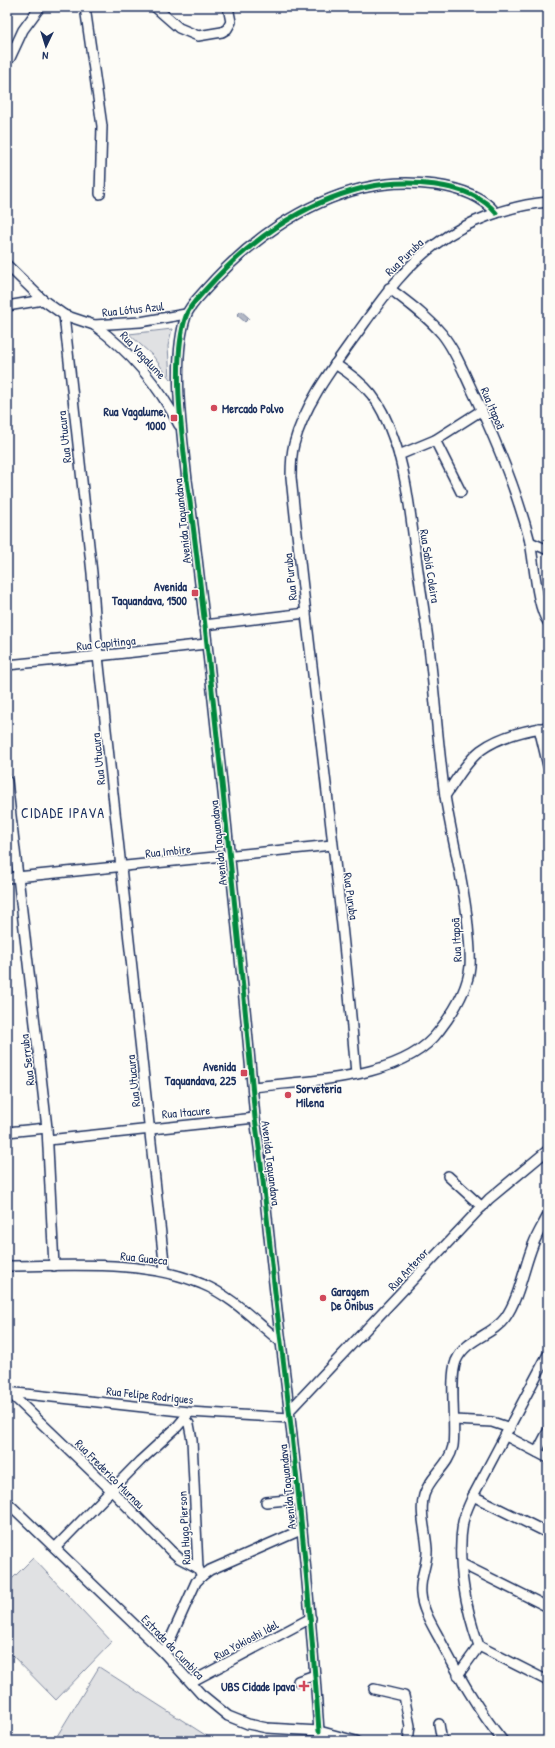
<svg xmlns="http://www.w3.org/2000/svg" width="555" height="1748" viewBox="0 0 555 1748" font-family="'Patrick Hand',sans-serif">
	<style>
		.green { fill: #e0e1e3; stroke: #7e88a0 }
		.water { fill: #b3b8c5; stroke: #76819c }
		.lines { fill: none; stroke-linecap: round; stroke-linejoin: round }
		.minor-casing { stroke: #1b2f5e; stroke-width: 12 }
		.minor { stroke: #fdfcf7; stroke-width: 9 }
		.cycleway-casing { stroke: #fdfcf7; stroke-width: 8 }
		.cycleway { stroke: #00873e; stroke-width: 5 }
		.poi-dot { fill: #d1495b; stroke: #fdfcf7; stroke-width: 1.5 }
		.labels { text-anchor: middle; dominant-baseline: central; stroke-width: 3; stroke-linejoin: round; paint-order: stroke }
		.street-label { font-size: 12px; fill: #1b2f5e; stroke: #fdfcf7 }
		.poi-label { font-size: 12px; font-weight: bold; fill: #1b2f5e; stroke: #fdfcf7; text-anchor: end }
		.quarter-label { font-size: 14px; letter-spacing: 1px; fill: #1b2f5e; stroke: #fdfcf7 }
	</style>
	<rect width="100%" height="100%" fill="#fdfcf7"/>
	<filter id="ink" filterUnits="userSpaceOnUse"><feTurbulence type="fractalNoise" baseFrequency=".025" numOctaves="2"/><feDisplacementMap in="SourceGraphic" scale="8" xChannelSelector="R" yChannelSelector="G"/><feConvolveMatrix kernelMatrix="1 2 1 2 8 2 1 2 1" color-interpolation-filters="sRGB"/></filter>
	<g filter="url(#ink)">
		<!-- green -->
		<g class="green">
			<path d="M172,329L168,346L170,379L153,356L129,334Z"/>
			<path d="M33,1558L112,1642L56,1700L7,1650V1584Z"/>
			<path d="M99,1667L210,1738L208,1741H54Z"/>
		</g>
		<!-- water -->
		<path class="water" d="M241,311L249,318L245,322L237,315Z"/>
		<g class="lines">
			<!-- minor casing -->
			<g class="minor-casing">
				<g id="minor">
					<path d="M85,7L102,126L100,194"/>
					<path d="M155,7L179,28L198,36L222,32L227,29L231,22L228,7"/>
					<path d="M10,58L23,30L40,7"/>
					<path d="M7,265L43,300L64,315L94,325L140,322L186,314"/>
					<path d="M389,288C407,302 427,316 442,334C455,350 463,371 472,390C495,438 517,490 530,542C534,561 537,609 548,622"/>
					<path d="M7,306L43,300"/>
					<path d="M64,315L92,573L98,656L165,1271"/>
					<path d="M94,325C131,352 158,384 179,425"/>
					<path d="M435,440L461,492"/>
					<path d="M399,455L435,440L482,410"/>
					<path d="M530,542L548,550"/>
					<path d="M204,625L306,613"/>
					<path d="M7,665L98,656L206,644"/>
					<path d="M539,728L548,766"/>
					<path d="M7,781L47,1128L54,1266"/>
					<path d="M445,796C456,780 467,761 481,750C500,736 526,730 548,727"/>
					<path d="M7,878L332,845"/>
					<path d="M356,1074C340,875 311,676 291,477C291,466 291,455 294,444C304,406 330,371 353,339C378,305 401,269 436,244C466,221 511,205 548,202"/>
					<path d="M253,1087C309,1080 403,1080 439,1031C453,1013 468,989 470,966C471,953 469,939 468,926C464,882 452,839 445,796C438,747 435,696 429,647C425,614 419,581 415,548C410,511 406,471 393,437C380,400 368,385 335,364"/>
					<path d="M7,1132L47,1128"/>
					<path d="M48,1140L255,1118"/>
					<path d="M448,1176L482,1207"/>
					<path d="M7,1266C69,1266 145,1259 202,1284C232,1296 256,1322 281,1342"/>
					<path d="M548,1354L473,1496C469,1505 465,1513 463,1522C456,1562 466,1609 479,1646L548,1681"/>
					<path d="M7,1392L189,1412L290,1418"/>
					<path d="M9,1392L111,1490L170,1550L179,1558L198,1568"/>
					<path d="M290,1410L489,1199L548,1150"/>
					<path d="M454,1420L492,1422L510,1428"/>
					<path d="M506,1436L548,1458"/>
					<path d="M537,1452L548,1431"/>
					<path d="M473,1496L548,1533"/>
					<path d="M7,1502L164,1653L201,1694L228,1716L248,1724L267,1728L319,1731L356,1741"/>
					<path d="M266,1502L298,1499"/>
					<path d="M55,1548L140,1461L177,1427L188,1414"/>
					<path d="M462,1564L548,1607"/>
					<path d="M202,1576L210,1570L301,1530"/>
					<path d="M164,1653L196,1582L202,1576L198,1568L192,1440L189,1424L184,1419"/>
					<path d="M458,1675L479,1646"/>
					<path d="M298,1681L315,1675"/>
					<path d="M191,1682L311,1618"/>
					<path d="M374,1689L404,1696L410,1726L408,1741"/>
					<path d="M439,1724L442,1741"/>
					<path d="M319,1731C310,1601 297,1471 281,1342C271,1268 266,1192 255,1118C241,954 223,790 205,626C199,577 194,528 187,480C182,434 171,360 186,316C189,306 200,296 207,288C248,242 302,203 363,188C401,179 470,180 496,213"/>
					<path d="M503,1741C477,1709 458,1674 439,1638C432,1625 422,1609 421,1594C419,1578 428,1564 427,1549C426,1532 419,1511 424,1495C430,1476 449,1466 453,1446C456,1423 449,1379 456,1361C466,1338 492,1336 505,1318C519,1299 524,1267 533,1245C537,1234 543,1225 548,1215"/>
				</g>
			</g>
			<!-- minor -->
			<use href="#minor" class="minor"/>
			<!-- cycleway casing -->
			<g class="cycleway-casing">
				<path id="cycleway" d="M319,1731C310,1601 297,1471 281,1342C271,1268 266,1192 255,1118C241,954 223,790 205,626C199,577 194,528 187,480C182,434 171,360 186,316C189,306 200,296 207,288C248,242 302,203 363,188C401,179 470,180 496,213"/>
			</g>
			<!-- cycleway -->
			<use href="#cycleway" class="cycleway"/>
		</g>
	</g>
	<!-- markers -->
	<g class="poi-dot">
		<circle cx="214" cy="408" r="4"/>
		<rect x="170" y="414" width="8" height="8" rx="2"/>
		<rect x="191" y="589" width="8" height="8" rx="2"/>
		<rect x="240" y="1069" width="8" height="8" rx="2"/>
		<circle cx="288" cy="1095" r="4"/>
		<circle cx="323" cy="1298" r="4"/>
		<path d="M302 1680h4v4h4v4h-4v4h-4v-4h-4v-4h4z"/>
	</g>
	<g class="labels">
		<!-- street labels -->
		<g class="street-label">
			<text transform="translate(404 257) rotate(-44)">Rua Puruba</text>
			<text transform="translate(133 309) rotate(-6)">Rua Lótus Azul</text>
			<text transform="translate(143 355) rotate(47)">Rua Vagalume</text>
			<text transform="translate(493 408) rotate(67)">Rua Itapoã</text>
			<text transform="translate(64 437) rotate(-96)">Rua Utucura</text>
			<text transform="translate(182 521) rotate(-96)">Avenida Taquandava</text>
			<text transform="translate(430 566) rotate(81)">Rua Sabiá Coleira</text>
			<text transform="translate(290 577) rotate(-96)">Rua Puruba</text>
			<text transform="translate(106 643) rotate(-6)">Rua Capitinga</text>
			<text transform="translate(98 759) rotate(-96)">Rua Utucura</text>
			<text transform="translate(218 843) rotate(-96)">Avenida Taquandava</text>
			<text transform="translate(168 851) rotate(-6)">Rua Imbire</text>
			<text transform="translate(351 896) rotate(82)">Rua Puruba</text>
			<text transform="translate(456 940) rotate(-93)">Rua Itapoã</text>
			<text transform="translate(27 1060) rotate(-97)">Rua Serruba</text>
			<text transform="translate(133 1081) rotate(-96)">Rua Utucura</text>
			<text transform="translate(186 1112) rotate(-5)">Rua Itacure</text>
			<text transform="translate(271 1163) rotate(83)">Avenida Taquandava</text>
			<text transform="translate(144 1258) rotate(6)">Rua Guaeca</text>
			<text transform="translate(408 1269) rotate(-47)">Rua Antenor</text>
			<text transform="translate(150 1395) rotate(6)">Rua Felipe Rodrigues</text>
			<text transform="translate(110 1474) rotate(45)">Rua Frederico Murnau</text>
			<text transform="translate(287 1487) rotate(-96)">Avenida Taquandava</text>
			<text transform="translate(184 1528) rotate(-93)">Rua Hugo Pierson</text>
			<text transform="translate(246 1640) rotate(-28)">Rua Yokioshi Idel</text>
			<text transform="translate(173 1647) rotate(46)">Estrada da Cumbica</text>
		</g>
		<!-- poi labels -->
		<g class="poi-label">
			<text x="222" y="408" text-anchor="start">Mercado Polvo</text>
			<text x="166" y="411">Rua Vagalume,<tspan x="166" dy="14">1000</tspan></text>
			<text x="187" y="586">Avenida<tspan x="187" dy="14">Taquandava, 1500</tspan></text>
			<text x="236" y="1066">Avenida<tspan x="236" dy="14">Taquandava, 225</tspan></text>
			<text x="296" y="1088" text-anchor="start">Sorveteria<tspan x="296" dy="14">Milena</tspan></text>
			<text x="331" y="1291" text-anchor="start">Garagem<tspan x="331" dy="14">De Ônibus</tspan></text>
			<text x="295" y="1686">UBS Cidade Ipava</text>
		</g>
		<!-- quarter labels -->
		<g class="quarter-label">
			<text x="63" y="812">CIDADE IPAVA</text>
		</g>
	</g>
	<!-- margin -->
	<rect width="555" height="1748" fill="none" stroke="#fdfcf7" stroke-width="24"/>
	<rect x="12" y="12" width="531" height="1724" fill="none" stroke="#1b2f5e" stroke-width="1.5" filter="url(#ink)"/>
	<!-- north arrow -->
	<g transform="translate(46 46) rotate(184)" stroke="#fdfcf7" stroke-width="3" paint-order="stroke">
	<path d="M0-3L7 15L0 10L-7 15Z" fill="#1b2f5e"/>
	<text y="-6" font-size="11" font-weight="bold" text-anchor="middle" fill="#1b2f5e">N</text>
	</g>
</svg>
